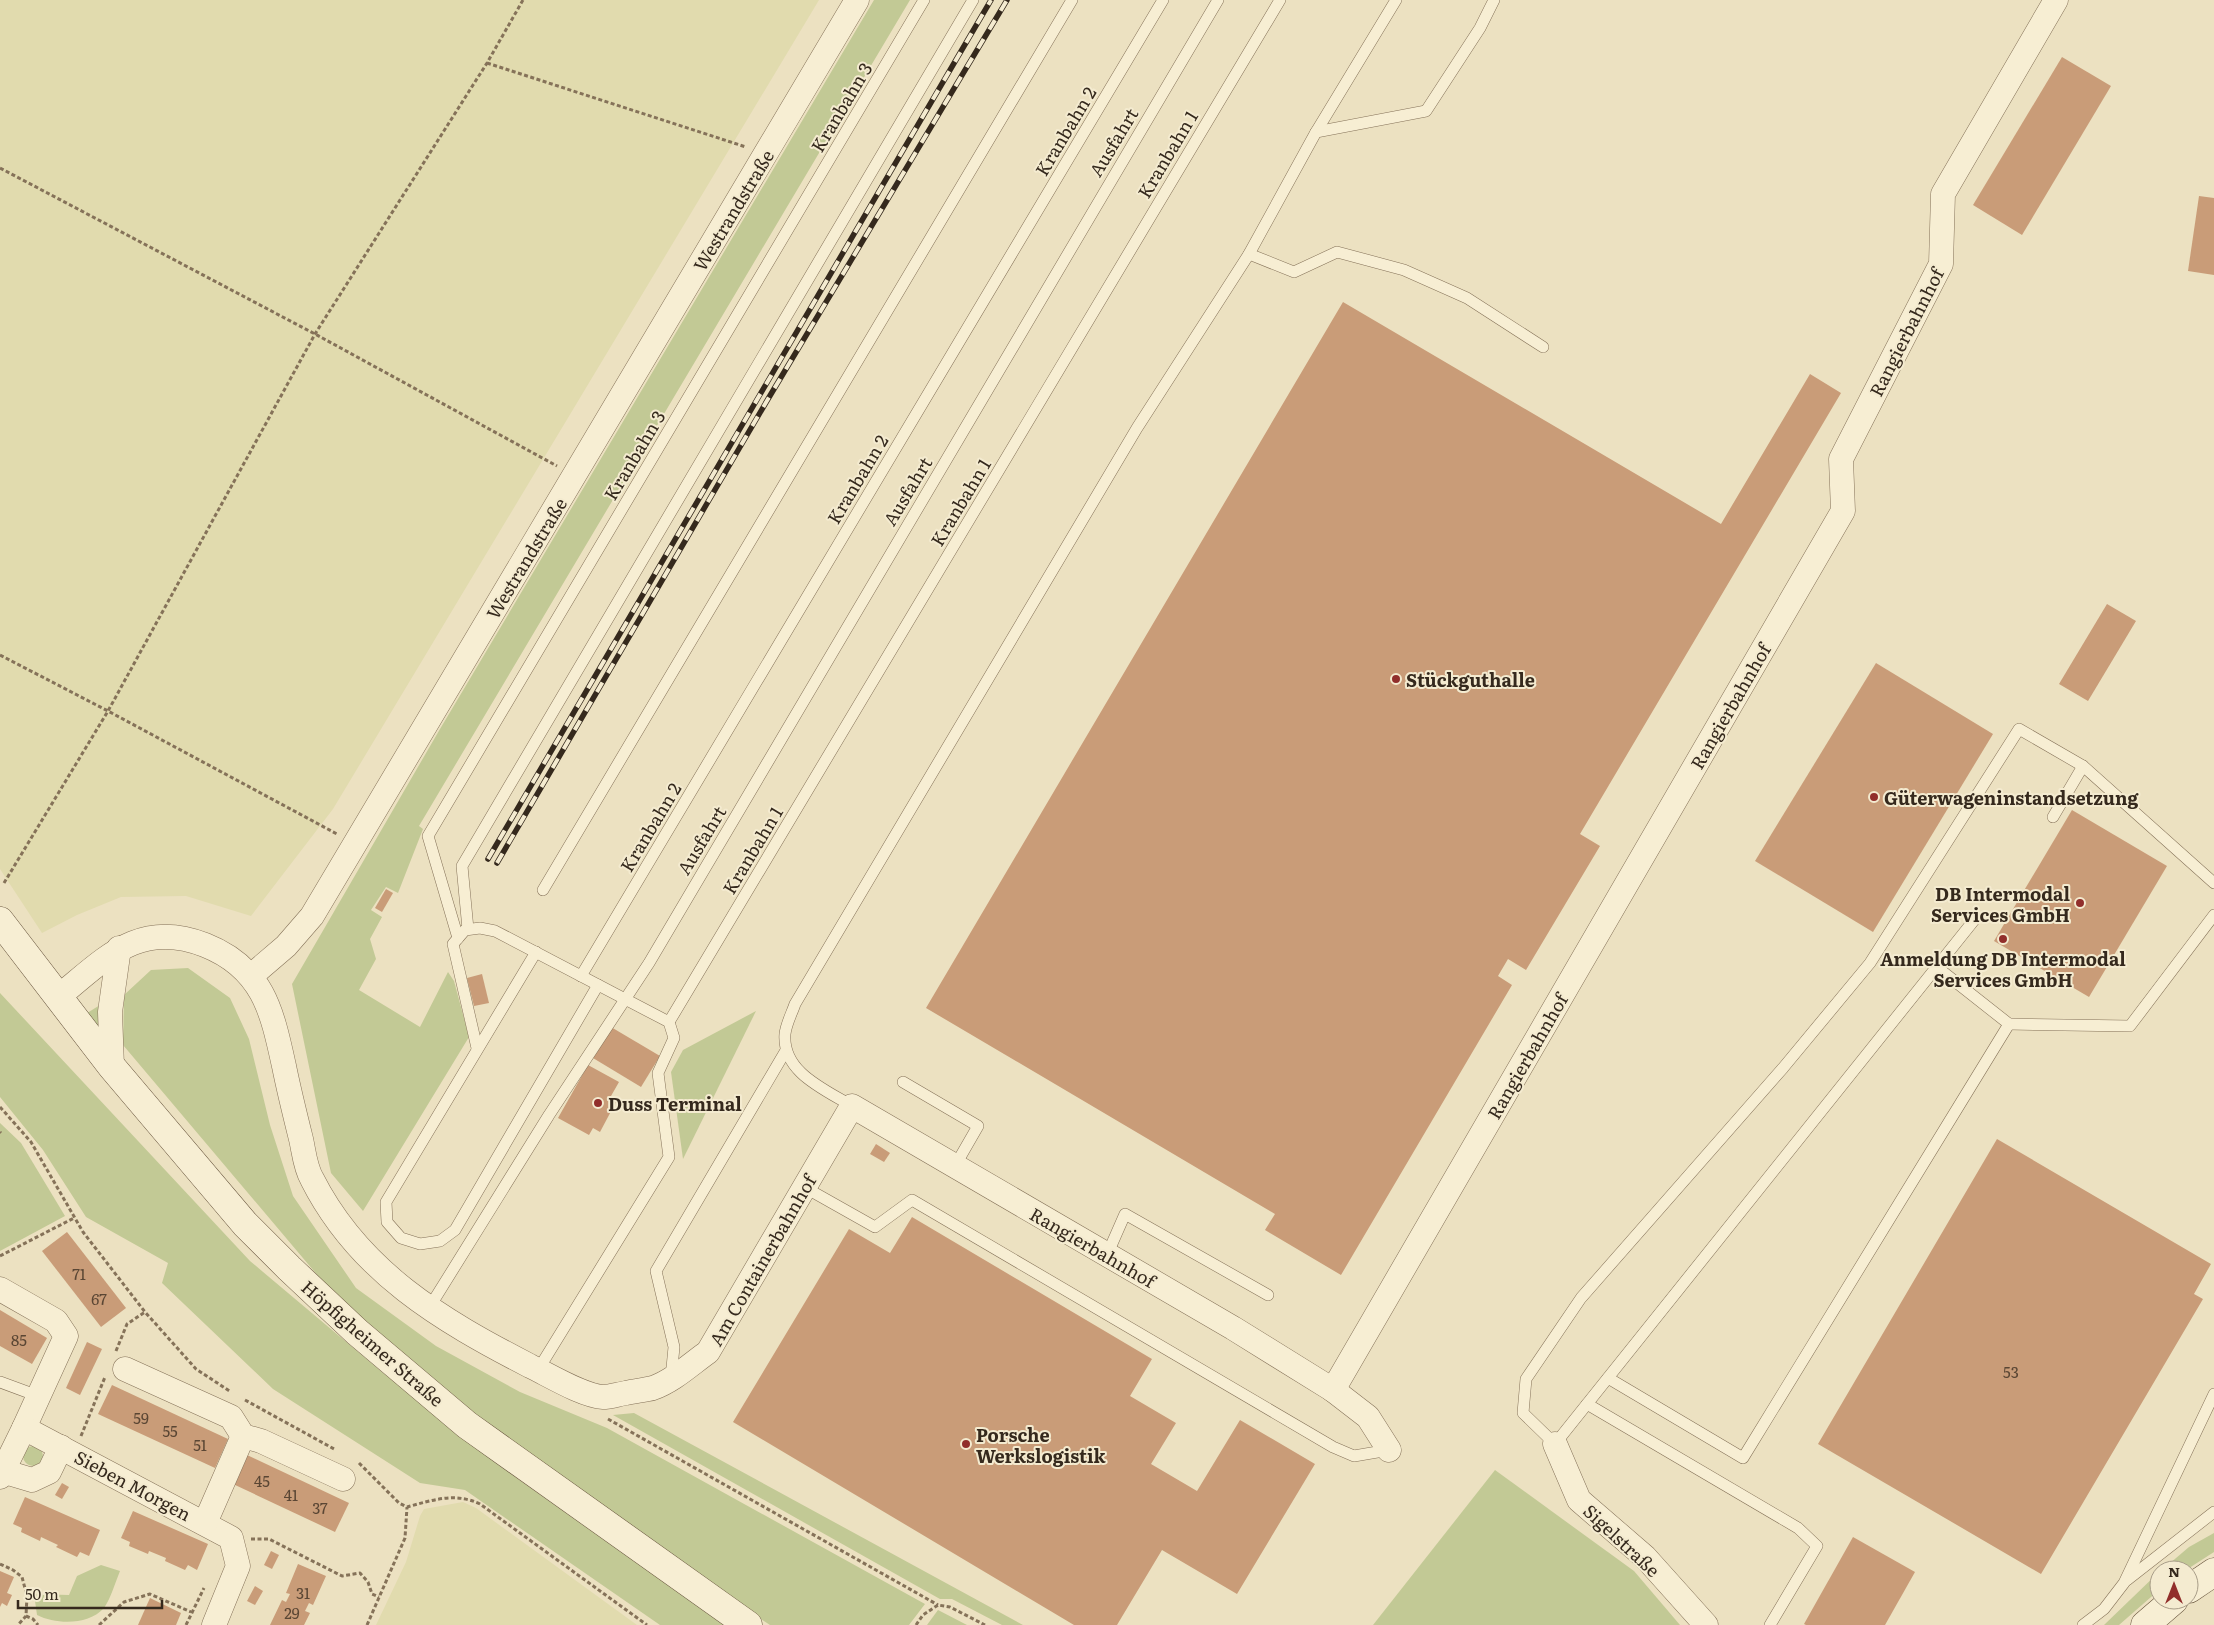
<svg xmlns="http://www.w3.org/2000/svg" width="2214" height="1625" viewBox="0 0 2214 1625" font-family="Literata,serif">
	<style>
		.farmland { fill: #e1dbae }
		.green { fill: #c2c995 }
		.building { fill: #c99c78 }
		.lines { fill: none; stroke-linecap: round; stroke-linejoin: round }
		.service-casing { stroke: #857259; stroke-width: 12 }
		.minor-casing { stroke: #857259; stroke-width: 25 }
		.secondary-casing { stroke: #66533c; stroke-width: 29 }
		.path { stroke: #857259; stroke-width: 3; stroke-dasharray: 4 2.5; stroke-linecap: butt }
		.service { stroke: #f7eed3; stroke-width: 11 }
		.minor { stroke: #f7eed3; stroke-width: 24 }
		.secondary { stroke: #f7eed3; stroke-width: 28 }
		.rail-casing { stroke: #35291d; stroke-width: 5.5 }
		.rail { stroke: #f4ebd0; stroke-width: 4; stroke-dasharray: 11; stroke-linecap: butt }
		.poi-dot { fill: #912e2b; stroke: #f4ebd0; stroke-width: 2 }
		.labels { text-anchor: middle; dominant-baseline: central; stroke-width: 4; stroke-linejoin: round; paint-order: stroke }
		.number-label { font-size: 15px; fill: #5a4634 }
		.street-label { font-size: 18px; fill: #35291d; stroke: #f4ebd0 }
		.poi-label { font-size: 18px; font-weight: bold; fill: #35291d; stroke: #f4ebd0; text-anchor: start }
	</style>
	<rect width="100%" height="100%" fill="#ece1c1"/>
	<!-- farmland -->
	<g class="farmland">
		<path d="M0,0H819L333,809L251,916L186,896L121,897L77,915L42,933L0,869Z"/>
		<path d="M463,1502L476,1508L637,1625H376L406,1562L420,1516L424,1509Z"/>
	</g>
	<!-- green -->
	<g class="green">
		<path d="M874,0H910L419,826L423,829L398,893L386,887L371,910L382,917L370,939L376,959L359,990L420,1027L448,972L454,981L469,1037L363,1211L331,1173L292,984L440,729Z"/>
		<path d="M188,968L230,998L249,1039L270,1125L293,1196L356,1288L436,1346L520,1392L607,1428L925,1604L909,1625H770L671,1559L457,1402L335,1296L123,1045L124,995L151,970Z"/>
		<path d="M0,993L250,1261L382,1372L518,1479L725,1625H660L465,1490L420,1483L273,1389L162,1283L168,1263L86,1217L43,1150L0,1097Z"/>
		<path d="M100,1005L99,1034L84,1015Z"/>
		<path d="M756,1011L683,1159L671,1072L683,1050Z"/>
		<path d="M0,1123L21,1143L65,1216L0,1251Z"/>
		<path d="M634,1413L1023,1625H1002L952,1599H940L613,1415Z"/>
		<circle cx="33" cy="1456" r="10"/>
		<path d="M1495,1470L1634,1571L1680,1625H1373Z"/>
		<path d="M2214,1533V1552L2186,1570H2162L2189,1547Z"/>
		<path d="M101,1565L120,1571C115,1583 111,1598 104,1608C89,1625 57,1625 37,1615L34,1594L69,1595L77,1576Z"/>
		<path d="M2159,1572V1590L2119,1625H2104Z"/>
		<path d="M938,1610L967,1625H927Z"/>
	</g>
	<!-- building -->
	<g class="building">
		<path d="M2062,57L2111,86L2022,235L1973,205Z"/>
		<path d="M2199,196L2214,198V275L2188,271Z"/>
		<path d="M1343,302L1721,524L1810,374L1841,393L1580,834L1600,846L1526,970L1508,959L1498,976L1512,985L1341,1275L1265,1230L1275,1214L926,1008Z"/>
		<path d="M2107,604L2136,621L2088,701L2059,684Z"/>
		<path d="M1876,663L1993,734L1873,932L1755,861Z"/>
		<path d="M2072,810L2167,866L2089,997L1994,941Z"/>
		<path d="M386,889L393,893L382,912L375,908Z"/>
		<path d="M482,974L489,1003L474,1006L467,978Z"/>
		<path d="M611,1027L660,1056L641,1087L593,1058Z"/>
		<path d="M588,1065L619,1082L611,1096L617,1100L600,1132L593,1128L589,1135L558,1118Z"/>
		<path d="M1997,1139L2211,1264L2194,1294L2203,1299L2041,1574L1818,1444Z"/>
		<path d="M876,1144L890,1153L884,1162L870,1154Z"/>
		<path d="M912,1217L1152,1359L1130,1396L1176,1423L1151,1464L1197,1491L1240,1420L1315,1464L1237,1594L1162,1550L1117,1625H1074L733,1422L849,1229L890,1253Z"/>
		<path d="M67,1232L126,1308L101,1327L42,1251Z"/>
		<path d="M0,1310L47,1338L32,1364L0,1346Z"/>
		<path d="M87,1342L102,1349L80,1395L66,1388Z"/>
		<path d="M112,1385L228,1439L215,1468L98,1414Z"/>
		<path d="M247,1455L349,1503L335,1532L233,1484Z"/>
		<path d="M62,1483L69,1487L62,1499L55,1495Z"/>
		<path d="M25,1497L100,1530L89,1556L80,1552L77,1557L56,1547L58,1545L41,1537L40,1541L21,1532L22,1528L13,1524Z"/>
		<path d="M133,1511L208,1544L197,1570L188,1565L185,1570L165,1561L166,1558L149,1551L148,1554L129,1546L130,1542L121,1538Z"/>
		<path d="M1853,1537L1915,1572L1885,1625H1806L1804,1624Z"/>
		<path d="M271,1551L279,1555L272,1569L264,1565Z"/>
		<path d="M298,1564L326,1576L313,1605L309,1603L305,1611L310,1613L304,1625H270L282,1600L286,1602L290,1594L286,1593Z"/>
		<path d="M0,1571L14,1577L7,1593L12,1595L7,1606L2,1603L0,1607Z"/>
		<path d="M255,1586L263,1591L255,1605L247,1601Z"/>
		<path d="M150,1598L181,1613L176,1625H138Z"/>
	</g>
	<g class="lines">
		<!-- service casing -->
		<g class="service-casing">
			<g id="service">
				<path d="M1316,132L1426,111L1480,28L1494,0"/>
				<path d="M1249,254L1294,272L1337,252L1404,270L1467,298L1543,347"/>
				<path d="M2053,817L2083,766L2214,883"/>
				<path d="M543,890L1072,0"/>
				<path d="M1975,919L1555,1444L1523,1413L1526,1379L1581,1298L1783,1068L1870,963L2019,729L2083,766"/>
				<path d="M468,929L462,866L973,0"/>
				<path d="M458,938L428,836L924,0"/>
				<path d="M536,952L386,1202L387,1222L401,1238L420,1244L440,1241L455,1230L598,985"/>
				<path d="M581,976L1163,0"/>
				<path d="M669,1022L1280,0"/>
				<path d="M2009,1024L2130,1026L2214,915"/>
				<path d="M477,1048L453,944L465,930L480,928L495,931L669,1022L674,1038L658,1073L669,1157L538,1370"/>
				<path d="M903,1082L978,1126L955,1166"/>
				<path d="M852,1106C824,1089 782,1072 785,1034C786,1024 792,1013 795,1004L1137,428L1249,254L1316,132L1396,0"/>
				<path d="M804,1187L875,1227L912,1200L1333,1447L1354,1456L1389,1450"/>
				<path d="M1107,1255L1125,1214L1268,1295"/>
				<path d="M429,1308L549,1115L649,963L1218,0"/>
				<path d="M671,1378L674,1347L656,1271L785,1052"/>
				<path d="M1608,1378L1743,1458L2009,1024L1938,968"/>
				<path d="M0,1382L38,1396"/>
				<path d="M1587,1404L1798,1528L1817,1546L1770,1625"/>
				<path d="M2127,1580L2214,1512"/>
				<path d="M2083,1625L2104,1609L2124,1583L2214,1394"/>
			</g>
		</g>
		<!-- minor casing -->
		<g class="minor-casing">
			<g id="minor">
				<path d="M251,976L286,946L312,916L857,0"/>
				<path d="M58,997C105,959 139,919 205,945C263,968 272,1011 284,1066C289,1091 295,1115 301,1139C304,1152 305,1167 312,1179C359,1272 441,1320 530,1366C549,1375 583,1396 603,1397C610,1397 619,1394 626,1393C635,1391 645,1390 653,1388C673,1381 691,1364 708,1352L852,1106L1233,1328L1333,1390L1368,1417L1389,1450"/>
				<path d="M112,1067L110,1012L119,948"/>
				<path d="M0,1289L56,1321L66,1336L24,1428"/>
				<path d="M125,1369L231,1417L243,1436L261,1441L343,1479"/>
				<path d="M1333,1390L1843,511L1841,459L1941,264L1943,194L2056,0"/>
				<path d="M1555,1444L1579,1500L1645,1557L1706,1625"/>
				<path d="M2,1471L32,1480L49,1472L61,1447"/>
				<path d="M0,1477L24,1428L231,1538L238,1566L214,1625"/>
				<path d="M205,1523L243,1436"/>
			</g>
		</g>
		<!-- secondary casing -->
		<g class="secondary-casing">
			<g id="secondary">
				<path d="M0,921L112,1067L245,1224L289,1268L357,1332L467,1425L748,1625"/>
				<path d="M2189,1589L2214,1572"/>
				<path d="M2145,1625L2174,1600"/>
			</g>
		</g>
		<!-- path -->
		<g class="path">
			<path d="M487,63L746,147"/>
			<path d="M0,168L315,334L557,466"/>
			<path d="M0,655L108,711L337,834"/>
			<path d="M4,883L108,711L315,334L487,63L523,0"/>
			<path d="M0,1107L31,1142L83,1232L145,1312L196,1369L231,1392"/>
			<path d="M0,1132L1,1133"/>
			<path d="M0,1256L74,1218"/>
			<path d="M116,1351L127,1324L145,1312"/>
			<path d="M245,1400L336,1450"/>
			<path d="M608,1419L938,1605"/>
			<path d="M81,1436L105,1377"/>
			<path d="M359,1463L399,1503L407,1507C433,1500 455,1492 480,1504L647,1625"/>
			<path d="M251,1539H269L342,1576L360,1573L368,1582L372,1594L379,1597"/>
			<path d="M0,1564L13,1570L22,1577L27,1596L26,1616L18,1625"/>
			<path d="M26,1616L33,1619L38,1625"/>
			<path d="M99,1625L124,1602L150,1594L191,1612"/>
			<path d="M186,1625L204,1588"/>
			<path d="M367,1625L405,1538L407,1507"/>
			<path d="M916,1625L923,1615L938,1605L950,1607L985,1625"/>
		</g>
		<!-- service -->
		<use href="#service" class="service"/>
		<!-- minor -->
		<use href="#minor" class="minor"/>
		<!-- secondary -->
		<use href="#secondary" class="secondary"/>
		<!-- rail casing -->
		<g class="rail-casing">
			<g id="rail">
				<path d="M488,859L991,0"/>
				<path d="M497,863L768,399L1007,0"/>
			</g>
		</g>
		<!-- rail -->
		<use href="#rail" class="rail"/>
	</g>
	<!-- markers -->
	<g class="poi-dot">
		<circle cx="1396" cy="679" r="5"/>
		<circle cx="1874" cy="797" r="5"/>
		<circle cx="2080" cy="903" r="5"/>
		<circle cx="2003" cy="939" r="5"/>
		<circle cx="598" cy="1103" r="5"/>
		<circle cx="966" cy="1444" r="5"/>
	</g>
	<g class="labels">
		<!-- number labels -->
		<g class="number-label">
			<text x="79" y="1273">71</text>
			<text x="99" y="1298">67</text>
			<text x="19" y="1339">85</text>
			<text x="2011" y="1371">53</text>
			<text x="141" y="1417">59</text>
			<text x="170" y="1430">55</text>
			<text x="200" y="1444">51</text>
			<text x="262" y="1480">45</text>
			<text x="291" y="1494">41</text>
			<text x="320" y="1507">37</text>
			<text x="303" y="1592">31</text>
			<text x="292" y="1612">29</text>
		</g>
		<!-- street labels -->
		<g class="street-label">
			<text transform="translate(841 107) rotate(-59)">Kranbahn 3</text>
			<text transform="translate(1065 131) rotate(-59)">Kranbahn 2</text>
			<text transform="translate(1113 142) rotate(-59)">Ausfahrt</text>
			<text transform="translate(1167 154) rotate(-59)">Kranbahn 1</text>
			<text transform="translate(733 210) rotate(-59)">Westrandstraße</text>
			<text transform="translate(1906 332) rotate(-63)">Rangierbahnhof</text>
			<text transform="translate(634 455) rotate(-59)">Kranbahn 3</text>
			<text transform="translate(857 479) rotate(-59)">Kranbahn 2</text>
			<text transform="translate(907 491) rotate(-59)">Ausfahrt</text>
			<text transform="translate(960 502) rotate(-59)">Kranbahn 1</text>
			<text transform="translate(526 558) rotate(-59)">Westrandstraße</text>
			<text transform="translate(1730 706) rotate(-60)">Rangierbahnhof</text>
			<text transform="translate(650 827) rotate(-59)">Kranbahn 2</text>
			<text transform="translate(701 840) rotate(-59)">Ausfahrt</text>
			<text transform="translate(752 850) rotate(-59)">Kranbahn 1</text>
			<text transform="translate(1527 1056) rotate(-60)">Rangierbahnhof</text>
			<text transform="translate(1093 1247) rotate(30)">Rangierbahnhof</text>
			<text transform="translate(762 1260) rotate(-60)">Am Containerbahnhof</text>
			<text transform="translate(373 1343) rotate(41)">Höpfigheimer Straße</text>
			<text transform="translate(133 1485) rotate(28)">Sieben Morgen</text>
			<text transform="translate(1622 1540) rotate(43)">Sigelstraße</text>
		</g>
		<!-- poi labels -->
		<g class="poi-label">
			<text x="1406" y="679">Stückguthalle</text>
			<text x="1884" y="797">Güterwageninstandsetzung</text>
			<text x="2070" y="893" text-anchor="end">DB Intermodal<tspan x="2070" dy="21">Services GmbH</tspan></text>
			<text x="2003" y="958" text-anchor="middle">Anmeldung DB Intermodal<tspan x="2003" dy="21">Services GmbH</tspan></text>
			<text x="608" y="1103">Duss Terminal</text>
			<text x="976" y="1434">Porsche<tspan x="976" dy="21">Werkslogistik</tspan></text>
		</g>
	</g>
	<!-- north arrow -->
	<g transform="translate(2174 1585)"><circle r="24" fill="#f4ebd0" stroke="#a89d88"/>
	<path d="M0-4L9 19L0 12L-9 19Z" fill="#912e2b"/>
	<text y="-8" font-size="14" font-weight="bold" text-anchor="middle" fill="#35291d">N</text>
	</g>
	<!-- scale -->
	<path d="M18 1600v8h144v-8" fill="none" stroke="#35291d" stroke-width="2.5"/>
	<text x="25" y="1600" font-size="15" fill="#35291d" stroke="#f4ebd0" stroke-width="4" paint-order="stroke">50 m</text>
</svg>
